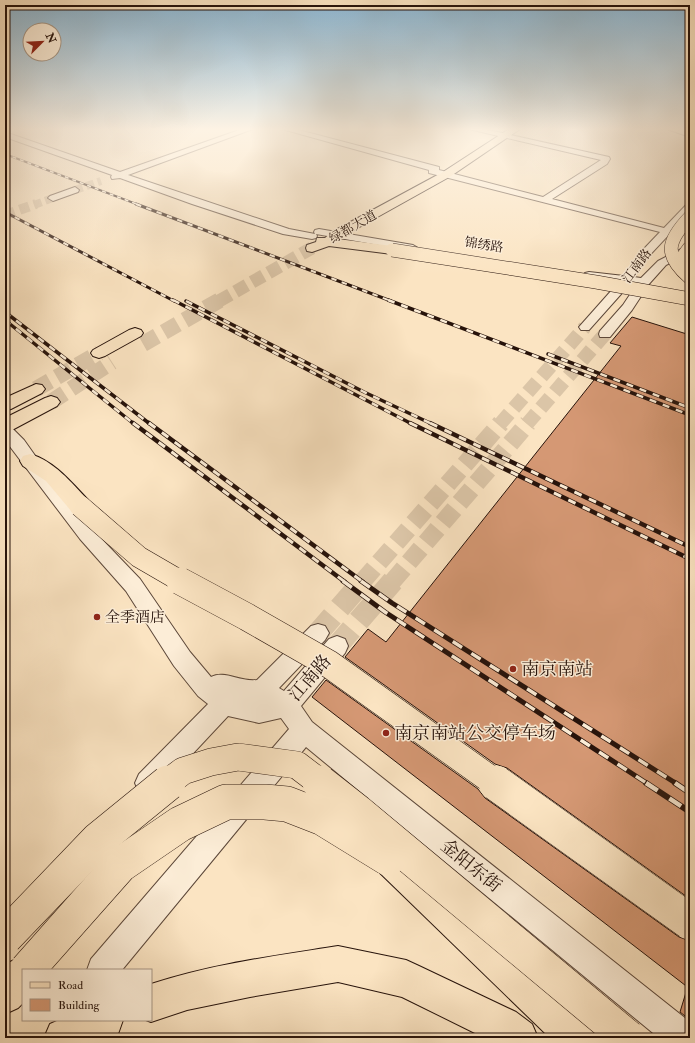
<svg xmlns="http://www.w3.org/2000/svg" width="695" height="1043" viewBox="0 0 695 1043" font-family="'IM FELL Double Pica','Noto Serif SC',serif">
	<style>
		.building { fill: #d59874; stroke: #27130b }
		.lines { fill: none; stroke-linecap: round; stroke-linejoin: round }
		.minor-tunnel-far4 { stroke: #dbc5a7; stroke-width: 8; stroke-dasharray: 8 4; stroke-linecap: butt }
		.minor-tunnel-far3 { stroke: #dbc5a7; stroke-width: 10; stroke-dasharray: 10 5.5; stroke-linecap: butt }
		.minor-tunnel-far2 { stroke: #dbc5a7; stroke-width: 14; stroke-dasharray: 14 7; stroke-linecap: butt }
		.minor-tunnel-far1 { stroke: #dbc5a7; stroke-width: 18; stroke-dasharray: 18 8; stroke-linecap: butt }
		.minor-tunnel { stroke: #dbc5a7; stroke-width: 22; stroke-dasharray: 22 11; stroke-linecap: butt }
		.major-tunnel-far1 { stroke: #dbc5a7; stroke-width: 13; stroke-dasharray: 13 6; stroke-linecap: butt }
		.major-tunnel { stroke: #dbc5a7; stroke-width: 16; stroke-dasharray: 16 8; stroke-linecap: butt }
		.minor-casing { stroke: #5c4739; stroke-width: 2 }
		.major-casing { stroke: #27130b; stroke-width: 2 }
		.highway-casing { stroke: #27130b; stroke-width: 2 }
		.minor { fill: #fcedd7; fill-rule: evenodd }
		.major { fill: #fbe4c2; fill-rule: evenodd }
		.highway { fill: #fbe4c2; fill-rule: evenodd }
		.rail-far5-casing { stroke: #27130b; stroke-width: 2 }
		.rail-far4-casing { stroke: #27130b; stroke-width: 3 }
		.rail-far3-casing { stroke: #27130b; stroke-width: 3.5 }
		.rail-far2-casing { stroke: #27130b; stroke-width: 4.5 }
		.rail-far1-casing { stroke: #27130b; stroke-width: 5 }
		.rail-casing { stroke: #27130b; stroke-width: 6 }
		.rail-far5 { stroke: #fcedd7; stroke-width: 1.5; stroke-dasharray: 4; stroke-linecap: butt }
		.rail-far4 { stroke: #fcedd7; stroke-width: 2; stroke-dasharray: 5.5; stroke-linecap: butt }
		.rail-far3 { stroke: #fcedd7; stroke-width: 2.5; stroke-dasharray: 7; stroke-linecap: butt }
		.rail-far2 { stroke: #fcedd7; stroke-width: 3; stroke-dasharray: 8; stroke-linecap: butt }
		.rail-far1 { stroke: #fcedd7; stroke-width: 3.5; stroke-dasharray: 11; stroke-linecap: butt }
		.rail { stroke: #fcedd7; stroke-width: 4.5; stroke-dasharray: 14; stroke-linecap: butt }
		.major-bridge-far3-casing { stroke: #27130b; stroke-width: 14; stroke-linecap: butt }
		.major-bridge-far2-casing { stroke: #27130b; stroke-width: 22; stroke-linecap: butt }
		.major-bridge-far1-casing { stroke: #27130b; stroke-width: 28; stroke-linecap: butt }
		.major-bridge-casing { stroke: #27130b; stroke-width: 36; stroke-linecap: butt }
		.highway-bridge-casing { stroke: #27130b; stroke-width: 14; stroke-linecap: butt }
		.major-bridge-far3 { stroke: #fbe4c2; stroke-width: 13 }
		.major-bridge-far2 { stroke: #fbe4c2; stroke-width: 21 }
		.major-bridge-far1 { stroke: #fbe4c2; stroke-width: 27 }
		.major-bridge { stroke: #fbe4c2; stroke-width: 35 }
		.highway-bridge { stroke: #fbe4c2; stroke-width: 13 }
		.poi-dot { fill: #8f2418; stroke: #fcedd7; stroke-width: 1.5 }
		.labels { text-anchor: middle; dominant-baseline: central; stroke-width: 3; stroke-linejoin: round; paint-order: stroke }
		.far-street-label { font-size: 13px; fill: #27130b; stroke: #fcedd7 }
		.poi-label { font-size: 15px; fill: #27130b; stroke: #fcedd7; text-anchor: start }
		.near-poi-label { font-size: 18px; fill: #27130b; stroke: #fcedd7; text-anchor: start }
		.near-street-label { font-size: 18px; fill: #27130b; stroke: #fcedd7 }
	</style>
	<rect width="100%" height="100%" fill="#fbe4c2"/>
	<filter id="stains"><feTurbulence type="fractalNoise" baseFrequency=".005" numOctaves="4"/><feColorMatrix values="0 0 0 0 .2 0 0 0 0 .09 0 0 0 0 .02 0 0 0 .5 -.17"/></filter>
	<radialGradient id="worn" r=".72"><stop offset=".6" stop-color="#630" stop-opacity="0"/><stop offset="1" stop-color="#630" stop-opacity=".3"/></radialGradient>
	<!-- building -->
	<g class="building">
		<path d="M632,317L690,335V899L507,768L495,764L345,657L368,629L386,642L621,346L610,343Z"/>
		<path d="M326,680L478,789L485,798L679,937L690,941V989L312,697Z"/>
		<path d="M687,989L690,990V1020L680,1012Z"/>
	</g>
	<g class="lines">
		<!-- minor-tunnel-far4 -->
		<g class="minor-tunnel-far4">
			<path d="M75,190L101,181"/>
			<path d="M34,205L53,198"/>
		</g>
		<!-- minor-tunnel-far3 -->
		<path class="minor-tunnel-far3" d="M5,215L36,204"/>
		<!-- minor-tunnel-far2 -->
		<g class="minor-tunnel-far2">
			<path d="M500,424L585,327"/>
			<path d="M527,424L605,334"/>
		</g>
		<!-- minor-tunnel-far1 -->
		<g class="minor-tunnel-far1">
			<path d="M362,582L501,423"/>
			<path d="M392,582L528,423"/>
		</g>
		<!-- minor-tunnel -->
		<g class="minor-tunnel">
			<path d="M318,633L363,581"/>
			<path d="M337,646L393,581"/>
		</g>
		<!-- major-tunnel-far1 -->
		<path class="major-tunnel-far1" d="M219,301L312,248"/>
		<!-- major-tunnel -->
		<g class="major-tunnel">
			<path d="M143,344L220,300"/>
			<path d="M36,389L99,353"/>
			<path d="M51,402L112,362"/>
		</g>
		<!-- minor casing -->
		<g class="minor-casing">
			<g id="minor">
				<path d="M242,129H253L128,175L289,229L315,234L314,232L315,230L319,229L413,245L418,248L413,251L316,234L317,236L316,238L312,239L283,234L192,204L120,178L112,179L111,177L112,175L5,137V132L120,172Z"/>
				<path d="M282,129H295L439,167V170L543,197L601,160L469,129H484L609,157L610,159L607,164L552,199L664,228L687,204L690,203V212L648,257L634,277L641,278L658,261L685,247L690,246V253L666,265L649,284L632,310L610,337H600L599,334L600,331L623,305L637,284H630L589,330H581L579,327L619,282L589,278L585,277L583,275L585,273L589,272L624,276L640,253L660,232L429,173V170Z"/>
				<path d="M75,187L79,190L78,192L53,201L48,198L50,196Z"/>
				<path d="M5,425L10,426L24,440L53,481L92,529L140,579L190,652L211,677C225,670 239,682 257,680L311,626L318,624L325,626L329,633L325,640L279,688L284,691L329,639L337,636L345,639L348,646L345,653L301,706L312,722L690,1022V1038H659L306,747L122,970H87L91,959L289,729L281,718L259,723L228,716L157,792L148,796L139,792L135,783L139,774L208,704L198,696L174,666L126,591L80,539L5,440Z"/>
			</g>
		</g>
		<!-- major casing -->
		<g class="major-casing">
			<g id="major">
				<path d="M509,129H520L451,176L338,239L392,246L397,247L398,250L397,253L392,254L329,246L312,252L307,251L306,248L307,245L316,242L317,238H325L332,232L443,172Z"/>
				<path d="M135,328L141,330L143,333L141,336L105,356L99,358L93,356L91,353L93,350L129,330Z"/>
				<path d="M36,384L42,385L45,389L42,393L11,409L5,411V398Z"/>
				<path d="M51,396L57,398L60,402L57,406L12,430L5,432V418L45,398Z"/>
				<path d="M30,454C54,461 71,482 88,500L91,506L88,512L80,514L72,512L46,481L23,466L20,461L23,456Z"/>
				<path d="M392,844L404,849L592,1024L598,1038H550L380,873L375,861L380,849Z"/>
				<path d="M338,946L406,960L419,966L516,1012L532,1024L538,1038H485L402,997L338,982L250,997L187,1010L151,1022L146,1020H151V984C212,964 275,956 338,946Z"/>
				<path d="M23,956L36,962L39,970H23V1003L18,1008L5,1014V967L10,962Z"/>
				<path d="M59,1020H123L118,1034L108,1038H44L50,1024Z"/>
			</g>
		</g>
		<!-- highway casing -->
		<g class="highway-casing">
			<path id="highway" d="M667,129H683L690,131V137Z"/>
		</g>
		<!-- minor -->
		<use href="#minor" class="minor"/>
		<!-- major -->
		<use href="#major" class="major"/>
		<!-- highway -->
		<use href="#highway" class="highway"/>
		<!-- rail-far5 casing -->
		<g class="rail-far5-casing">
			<path id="rail-far5" d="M5,154L139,205"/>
		</g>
		<!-- rail-far4 casing -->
		<g class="rail-far4-casing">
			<g id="rail-far4">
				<path d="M136,204L391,301"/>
				<path d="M5,212L174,301"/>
			</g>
		</g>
		<!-- rail-far3 casing -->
		<g class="rail-far3-casing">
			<g id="rail-far3">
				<path d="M173,300L412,424"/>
				<path d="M388,300L690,415"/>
				<path d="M186,301L364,392L432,424"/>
				<path d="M5,312L150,424"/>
				<path d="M5,320L134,424"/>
				<path d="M548,354L690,408"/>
			</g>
		</g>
		<!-- rail-far2 casing -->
		<g class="rail-far2-casing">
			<g id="rail-far2">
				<path d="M133,423L345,582"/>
				<path d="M149,423L363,582"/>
				<path d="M410,423L690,559"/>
				<path d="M430,423L690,547"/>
			</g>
		</g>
		<!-- rail-far1 casing -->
		<g class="rail-far1-casing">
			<g id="rail-far1">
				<path d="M343,581L385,612L648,784"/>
				<path d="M361,581L392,603L677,784"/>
			</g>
		</g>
		<!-- rail casing -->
		<g class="rail-casing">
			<g id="rail">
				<path d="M646,783L690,812"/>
				<path d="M675,783L690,793"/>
			</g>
		</g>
		<!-- rail-far5 -->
		<use href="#rail-far5" class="rail-far5"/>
		<!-- rail-far4 -->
		<use href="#rail-far4" class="rail-far4"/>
		<!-- rail-far3 -->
		<use href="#rail-far3" class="rail-far3"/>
		<!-- rail-far2 -->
		<use href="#rail-far2" class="rail-far2"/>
		<!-- rail-far1 -->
		<use href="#rail-far1" class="rail-far1"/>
		<!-- rail -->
		<use href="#rail" class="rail"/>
		<!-- major-bridge-far3 casing -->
		<g class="major-bridge-far3-casing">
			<g id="major-bridge-far3">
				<path d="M392,250L596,282L690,299"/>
				<path d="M681,259L690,247"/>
			</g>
		</g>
		<!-- major-bridge-far2 casing -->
		<g class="major-bridge-far2-casing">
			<path id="major-bridge-far2" d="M80,506L139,557L182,582"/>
		</g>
		<!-- major-bridge-far1 casing -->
		<g class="major-bridge-far1-casing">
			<g id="major-bridge-far1">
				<path d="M180,581L247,617L329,664L497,784"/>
				<path d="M166,784L183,771L211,762L238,757L297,765L322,784"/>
			</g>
		</g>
		<!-- major-bridge casing -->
		<g class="major-bridge-casing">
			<g id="major-bridge">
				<path d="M320,783L357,812L628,1038"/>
				<path d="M496,783L690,922"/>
				<path d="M5,937L98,840L168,783"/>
				<path d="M27,970L120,865L180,824L226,802H265L287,804L323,818L388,858"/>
			</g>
		</g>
		<!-- highway-bridge casing -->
		<g class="highway-bridge-casing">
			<path id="highway-bridge" d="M690,217C667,241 663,255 690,278"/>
		</g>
		<!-- major-bridge-far3 -->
		<use href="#major-bridge-far3" class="major-bridge-far3"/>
		<!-- major-bridge-far2 -->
		<use href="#major-bridge-far2" class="major-bridge-far2"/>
		<!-- major-bridge-far1 -->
		<use href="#major-bridge-far1" class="major-bridge-far1"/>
		<!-- major-bridge -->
		<use href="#major-bridge" class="major-bridge"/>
		<!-- highway-bridge -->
		<use href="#highway-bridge" class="highway-bridge"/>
	</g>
	<!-- sky -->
	<linearGradient id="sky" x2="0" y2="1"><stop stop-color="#8bb8d6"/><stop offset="0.47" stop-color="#fdf3e4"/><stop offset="1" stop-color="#fdf3e4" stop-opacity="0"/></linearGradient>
	<rect width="695" height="275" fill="url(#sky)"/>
	<!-- markers -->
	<g class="poi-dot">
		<circle cx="97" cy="617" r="4"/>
		<circle cx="513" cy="669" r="4"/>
		<circle cx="386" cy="733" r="4"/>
	</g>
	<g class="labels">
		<!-- far-street labels -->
		<g class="far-street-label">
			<text transform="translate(353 227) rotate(-30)">绿都大道</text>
			<text transform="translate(484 245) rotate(9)">锦绣路</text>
			<text transform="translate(637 266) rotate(-53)">江南路</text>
		</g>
		<!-- poi labels -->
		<g class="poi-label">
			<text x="105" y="617">全季酒店</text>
		</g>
		<!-- near-poi labels -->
		<g class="near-poi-label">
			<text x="521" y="669">南京南站</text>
			<text x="394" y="733">南京南站公交停车场</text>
		</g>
		<!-- near-street labels -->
		<g class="near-street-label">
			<text transform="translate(310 678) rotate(-49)">江南路</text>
			<text transform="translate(471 866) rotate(39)">金阳东街</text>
		</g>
	</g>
	<!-- margin -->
	<rect width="695" height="1043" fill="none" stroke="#fbe4c2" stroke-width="20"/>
	<rect x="6" y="6" width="683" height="1031" fill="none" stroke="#27130b" stroke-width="2"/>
	<rect x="10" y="10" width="675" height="1023" fill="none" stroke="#27130b"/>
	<!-- legend -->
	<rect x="22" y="969" width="130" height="52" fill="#fcedd7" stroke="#a79685"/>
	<rect x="30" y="982" width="20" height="6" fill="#fbe4c2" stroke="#a79685"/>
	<text x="58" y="989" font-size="12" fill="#27130b">Road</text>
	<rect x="30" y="999" width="20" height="12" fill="#d59874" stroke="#a79685"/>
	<text x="58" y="1009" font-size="12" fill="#27130b">Building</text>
	<!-- north arrow -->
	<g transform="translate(42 42) rotate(66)"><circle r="19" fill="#fcedd7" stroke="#a79685"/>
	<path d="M0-3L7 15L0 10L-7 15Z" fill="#8f2418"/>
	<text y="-6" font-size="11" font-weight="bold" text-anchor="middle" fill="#27130b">N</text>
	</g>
	<rect width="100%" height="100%" filter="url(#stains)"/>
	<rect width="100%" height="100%" fill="url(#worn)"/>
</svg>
